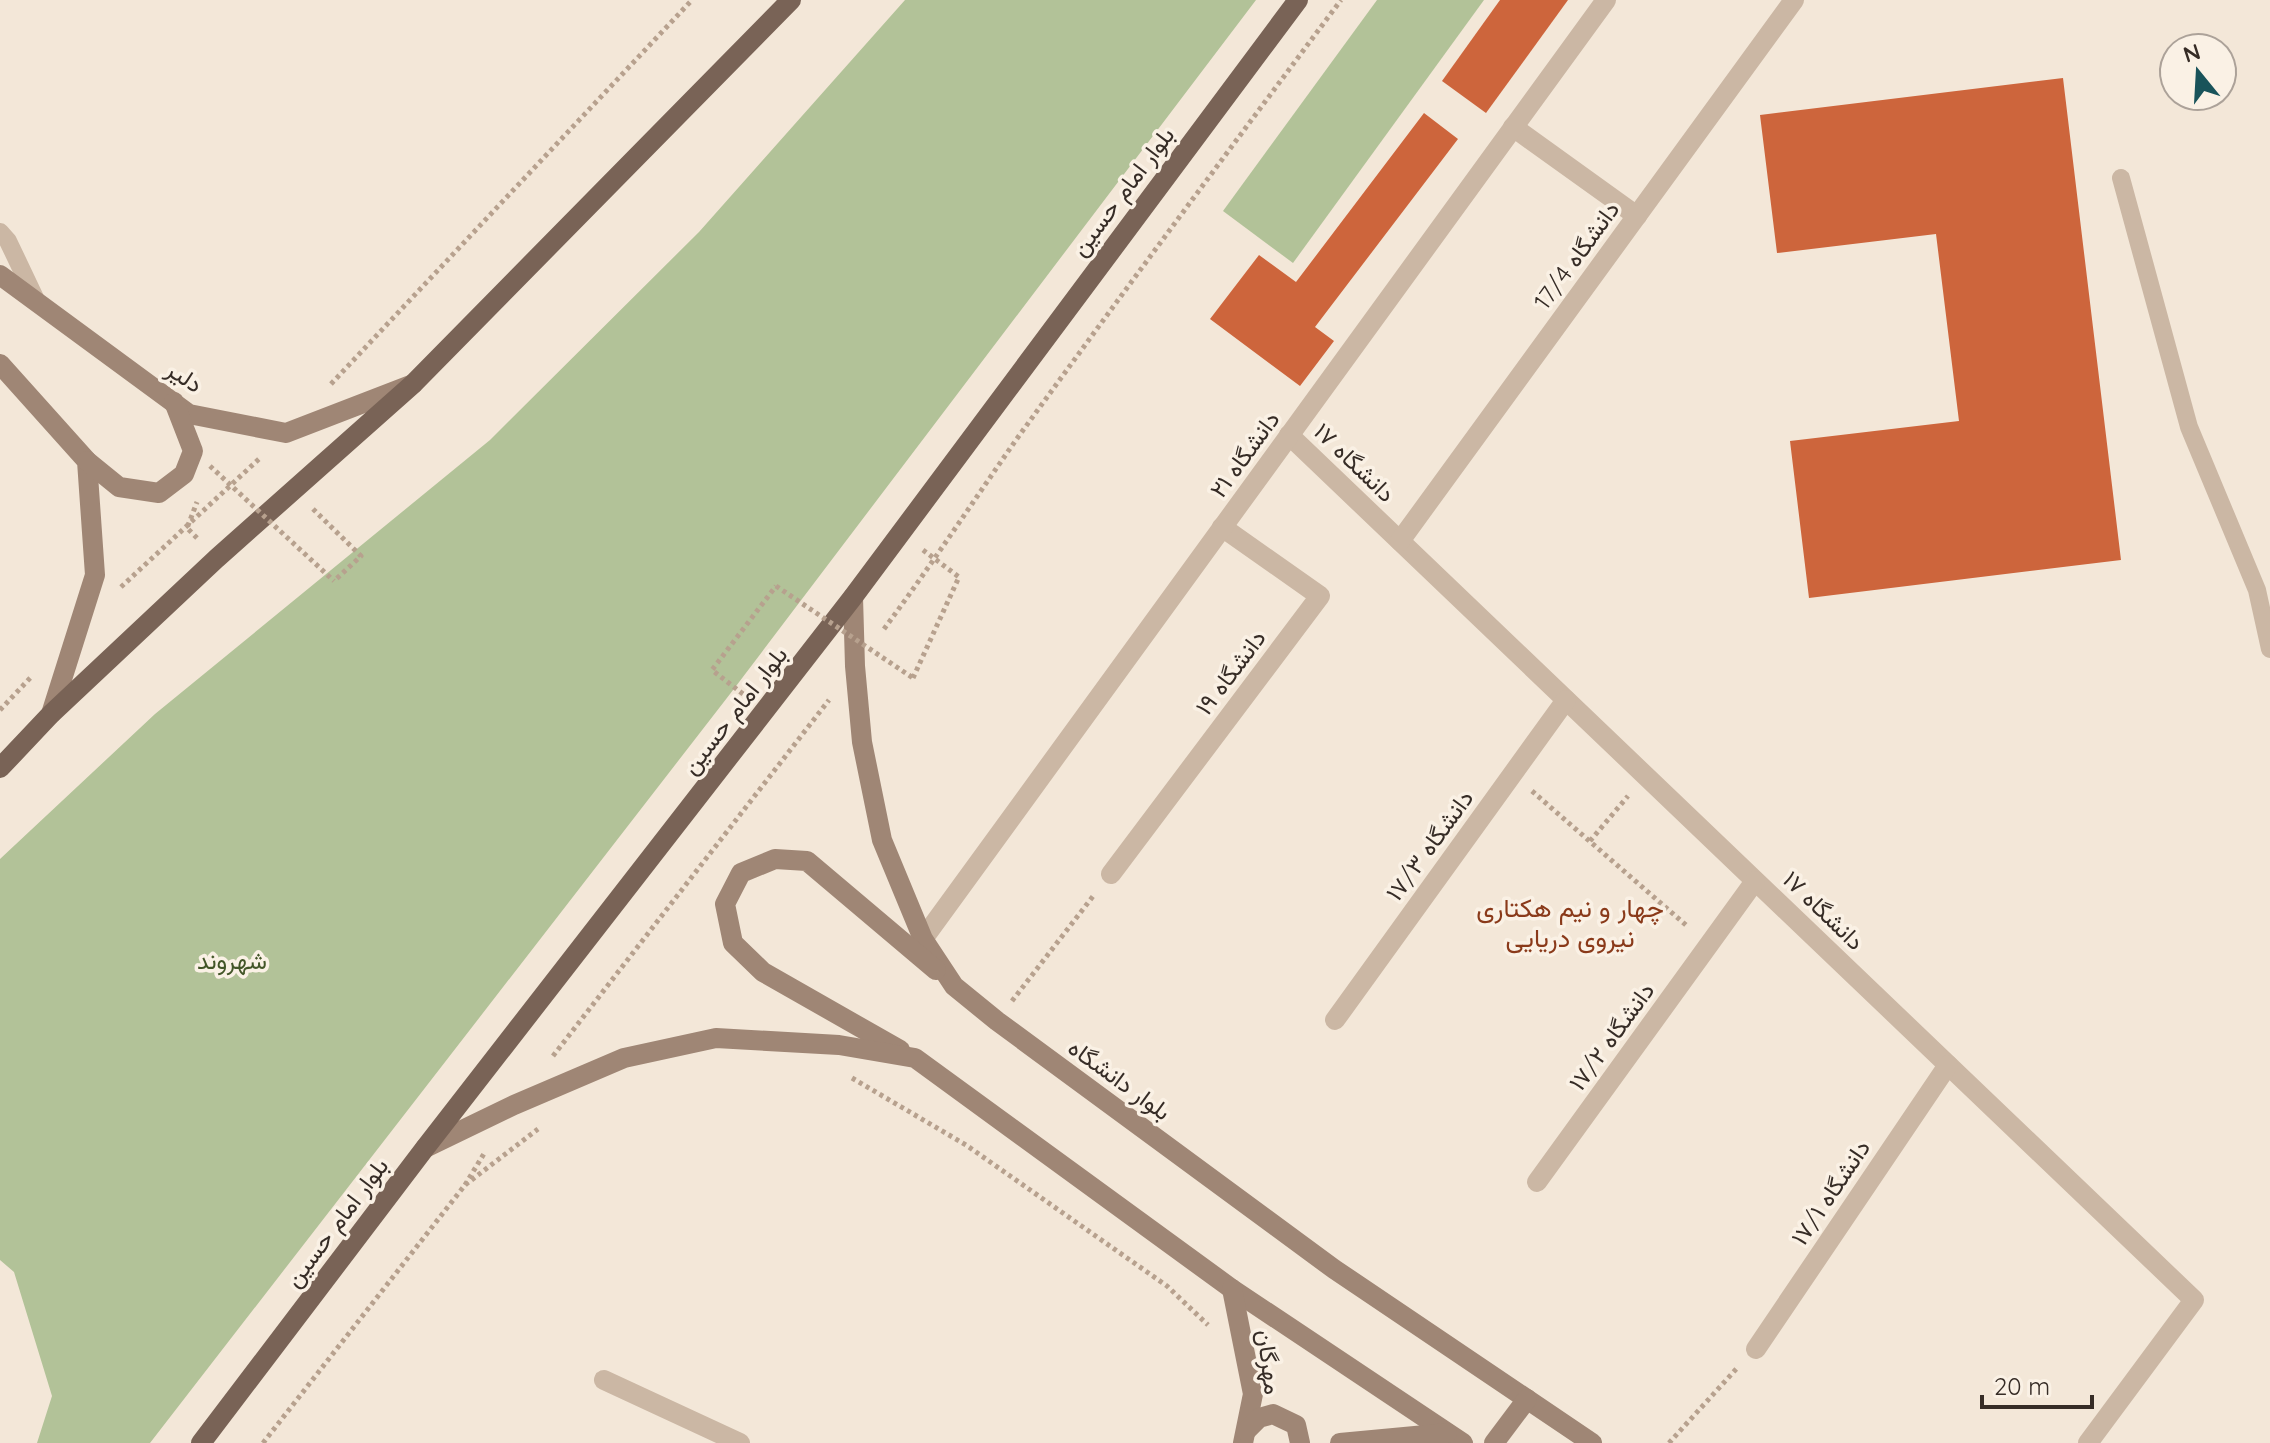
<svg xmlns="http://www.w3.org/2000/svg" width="2270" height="1443" viewBox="0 0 2270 1443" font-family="Quicksand,Vazirmatn,sans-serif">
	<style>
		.green { fill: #b2c298 }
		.building { fill: #cd653c }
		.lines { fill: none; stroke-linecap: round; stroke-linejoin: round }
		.path { stroke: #b7a18e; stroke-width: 5; stroke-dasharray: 4 4; stroke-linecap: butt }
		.lane { stroke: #cbb7a4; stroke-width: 18 }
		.street { stroke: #cbb7a4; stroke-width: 20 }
		.secondary { stroke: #9f8675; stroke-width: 20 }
		.primary { stroke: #796356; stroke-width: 20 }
		.path-bridge { stroke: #b7a18e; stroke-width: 5; stroke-dasharray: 4 4; stroke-linecap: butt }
		.labels { text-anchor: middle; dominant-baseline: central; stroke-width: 7; stroke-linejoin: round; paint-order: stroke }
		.street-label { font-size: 24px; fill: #362c26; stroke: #faf1e5 }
		.park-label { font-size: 24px; fill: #435628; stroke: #faf1e5 }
		.neighbourhood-label { font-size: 26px; fill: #8a3a1a; stroke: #faf1e5 }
	</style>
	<rect width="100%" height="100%" fill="#f3e7d8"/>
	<!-- green -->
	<g class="green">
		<path d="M905,0H1256L730,694L150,1443H37L52,1396L14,1272L0,1260V859L155,714L490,440L699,232Z"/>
		<path d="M1377,0H1484L1293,263L1223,211Z"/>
	</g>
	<!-- building -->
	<g class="building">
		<path d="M1500,0H1568L1486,113L1442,81Z"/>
		<path d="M2063,78L2121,560L1809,598L1790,441L1959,421L1936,234L1777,253L1760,115Z"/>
		<path d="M1424,113L1458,139L1315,327L1334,341L1300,386L1210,319L1259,255L1296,282Z"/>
	</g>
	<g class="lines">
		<!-- path -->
		<g class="path">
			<path d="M331,384L692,0"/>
			<path d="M313,509L361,556L334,581"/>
			<path d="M197,538L187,528L197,502"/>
			<path d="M121,587L260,458"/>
			<path d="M884,629C930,567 972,503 1016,440C1123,292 1232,146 1341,0"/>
			<path d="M913,678L959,577L923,550"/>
			<path d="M743,694L712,670L776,586"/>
			<path d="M0,710L32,676"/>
			<path d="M1532,791L1687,926"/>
			<path d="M1590,841L1628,796"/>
			<path d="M1012,1001L1094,895"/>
			<path d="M553,1056L829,700"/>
			<path d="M852,1078L966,1145L1167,1286L1208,1325"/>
			<path d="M465,1185L485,1152"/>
			<path d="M263,1443L465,1185L538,1129"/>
			<path d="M1669,1443L1738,1367"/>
		</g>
		<!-- lane -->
		<g class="lane">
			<path d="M2121,178L2189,427L2257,590L2270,649"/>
			<path d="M0,232L8,241L37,302"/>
		</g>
		<!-- street -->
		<g class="street">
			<path d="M1513,127L1637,216"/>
			<path d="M1289,435L2194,1300L2088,1443"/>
			<path d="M1400,541L1794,0"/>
			<path d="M1111,874L1320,596L1222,527"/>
			<path d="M923,939L1606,0"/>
			<path d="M1335,1020L1566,700"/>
			<path d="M1537,1182L1755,881"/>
			<path d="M1756,1349L1948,1065"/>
			<path d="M604,1380L740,1443"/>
		</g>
		<!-- secondary -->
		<g class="secondary">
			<path d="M0,275L189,414L286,433L413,384"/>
			<path d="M0,364L87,461L95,575L51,714"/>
			<path d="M87,461L119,487L159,493L184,474L193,451L174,402"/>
			<path d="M853,597L855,666L862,742L882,840L923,939L954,986L997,1021L1334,1269L1592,1443"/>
			<path d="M900,1050L763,972L733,943L725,904L741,873L775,859L807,861L936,970"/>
			<path d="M425,1148L514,1105L624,1058L716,1038L839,1045L915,1058L1232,1289L1463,1443"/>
			<path d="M1232,1289L1253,1394L1243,1443"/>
			<path d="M1246,1431L1259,1418L1273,1414L1296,1425L1300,1443"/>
			<path d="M1340,1443L1447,1433"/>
			<path d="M1494,1443L1527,1399"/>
		</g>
		<!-- primary -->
		<g class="primary">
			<path d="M0,768L51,714L216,559L413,384L791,0"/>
			<path d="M201,1443L425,1148L853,597L1298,0"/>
		</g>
		<!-- path-bridge -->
		<g class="path-bridge">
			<path d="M210,466L334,581"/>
			<path d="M776,586L913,678"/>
		</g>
	</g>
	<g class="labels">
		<!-- street labels -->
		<g class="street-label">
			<text transform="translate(1122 191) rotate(-53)">بلوار امام حسین</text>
			<text transform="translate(1576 255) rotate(-54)">دانشگاه 17/4</text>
			<text transform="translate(185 376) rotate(33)">دلیر</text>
			<text transform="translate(1244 454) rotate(-54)">دانشگاه ۲۱</text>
			<text transform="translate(1355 462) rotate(44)">دانشگاه ۱۷</text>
			<text transform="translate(1230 672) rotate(-53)">دانشگاه ۱۹</text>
			<text transform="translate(734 710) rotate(-52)">بلوار امام حسین</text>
			<text transform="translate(1429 845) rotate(-54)">دانشگاه ۱۷/۳</text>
			<text transform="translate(1824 910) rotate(44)">دانشگاه ۱۷</text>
			<text transform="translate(1611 1036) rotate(-54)">دانشگاه ۱۷/۲</text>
			<text transform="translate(1120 1079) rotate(36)">بلوار دانشگاه</text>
			<text transform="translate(1830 1192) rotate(-56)">دانشگاه ۱۷/۱</text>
			<text transform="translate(336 1222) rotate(-53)">بلوار امام حسین</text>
			<text transform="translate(1270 1362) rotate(83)">مهرگان</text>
		</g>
		<!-- park labels -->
		<g class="park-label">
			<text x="232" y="960">شهروند</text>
		</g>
		<!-- neighbourhood labels -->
		<g class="neighbourhood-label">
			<text x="1570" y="907">چهار و نیم هکتاری<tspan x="1570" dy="30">نیروی دریایی</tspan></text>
		</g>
	</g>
	<!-- north arrow -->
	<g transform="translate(2198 72) rotate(342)"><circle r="38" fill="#faf1e5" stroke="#aca299" stroke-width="2"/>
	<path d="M0-6L14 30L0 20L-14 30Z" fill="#19535a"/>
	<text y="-12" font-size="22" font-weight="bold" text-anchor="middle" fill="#362c26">N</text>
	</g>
	<!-- scale -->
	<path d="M1982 1395v12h110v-12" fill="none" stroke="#362c26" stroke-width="4"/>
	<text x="1994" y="1395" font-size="24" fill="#362c26" stroke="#faf1e5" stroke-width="6" paint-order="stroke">20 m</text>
</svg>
